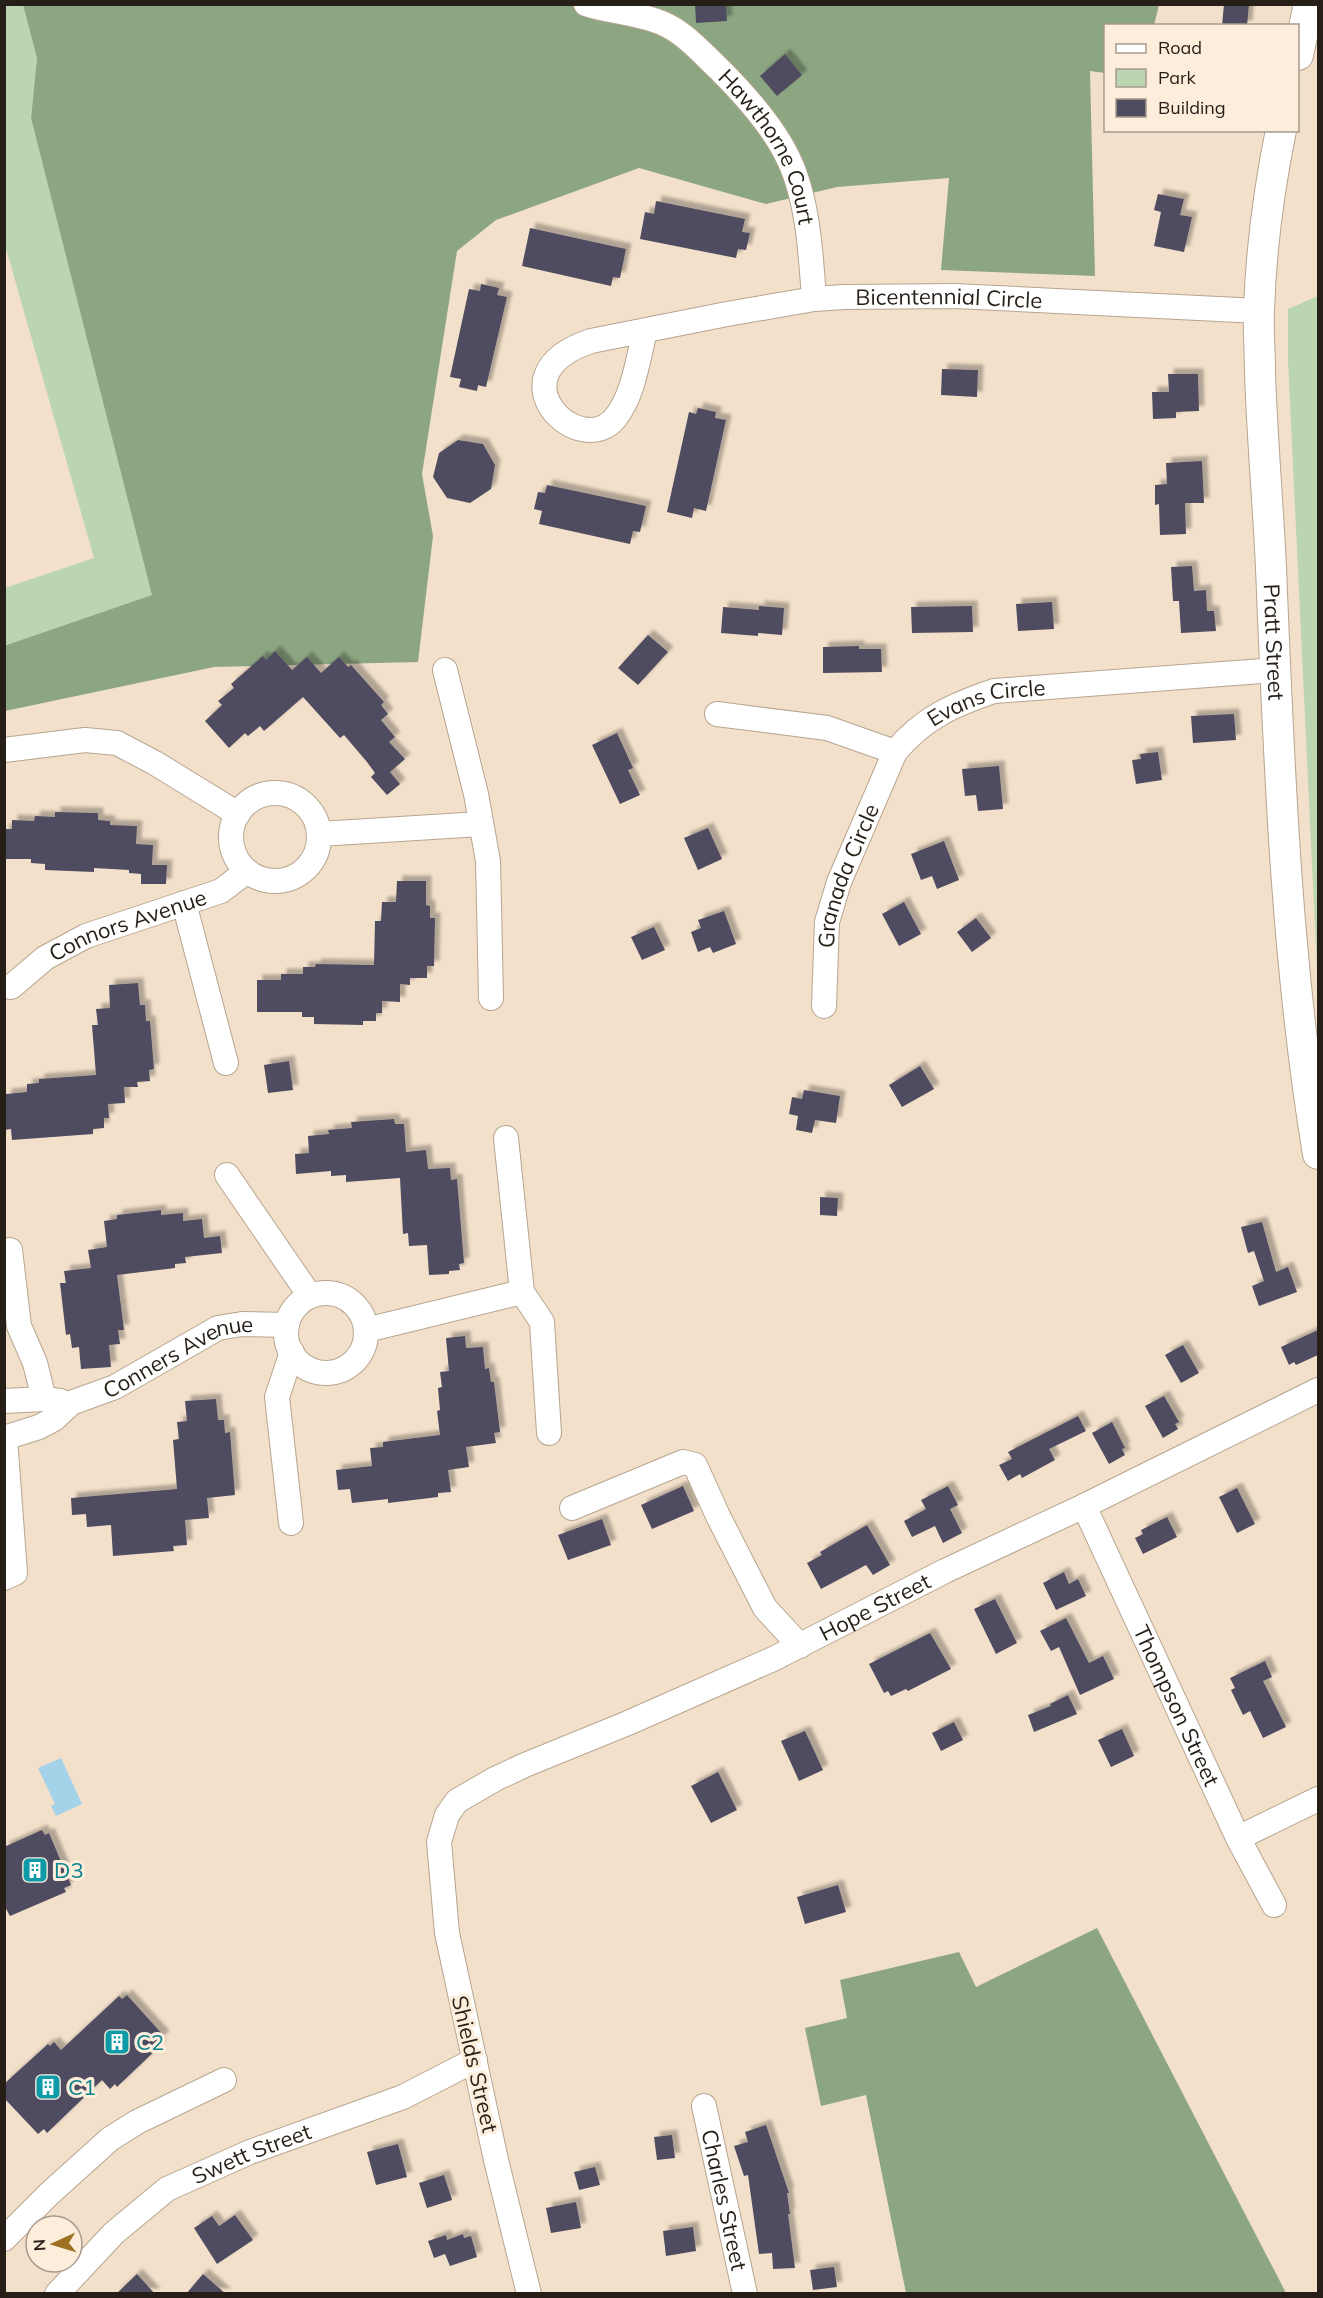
<svg xmlns="http://www.w3.org/2000/svg" width="1323" height="2298" viewBox="0 0 1323 2298" font-family="Mulish,sans-serif">
	<style>
		.green { fill: #bbd5b0 }
		.forest { fill: #8da682 }
		.water { fill: #a3d2e9 }
		.building { fill: #4f4b60; filter: url(#shadow) }
		.lines { fill: none; stroke-linecap: round; stroke-linejoin: round }
		.minor-casing { stroke: #b7a590; stroke-width: 26 }
		.major-casing { stroke: #b7a590; stroke-width: 32 }
		.minor { stroke: #fff; stroke-width: 24 }
		.major { stroke: #fff; stroke-width: 30 }
		.labels { text-anchor: middle; dominant-baseline: central; stroke-width: 6; stroke-linejoin: round; paint-order: stroke }
		.street-label { font-size: 22px; fill: #261f17; stroke: #fdeedc }
		.culture-label { font-size: 22px; fill: #0d838f; stroke: #fdeedc; text-anchor: start }
	</style>
	<defs>
		<filter id="shadow"><feDropShadow dx="5.5" dy="-5.5" stdDeviation="1.5" flood-color="#0004"/></filter>
	</defs>
	<rect width="100%" height="100%" fill="#f3e0ca"/>
	<!-- green -->
	<g class="green">
		<path d="M5,5H23L37,58L31,118L153,595L5,646V588L94,558L5,245Z"/>
		<path d="M1318,296V990L1288,361V309Z"/>
	</g>
	<!-- forest -->
	<g class="forest">
		<path d="M23,5H1159L1154,25L1106,26L1105,73L1090,71L1095,276L941,270L949,178L837,187L766,204L639,168L496,220L457,251L422,474L433,536L418,662L214,667L5,711L4,646L152,595L31,118L37,58Z"/>
		<path d="M1097,1928L1286,2293H906L866,2095L821,2106L805,2028L847,2018L840,1980L959,1952L976,1987Z"/>
	</g>
	<!-- water -->
	<path class="water" d="M61,1758L82,1804L56,1816L51,1806L55,1804L38,1768Z"/>
	<!-- building -->
	<g class="building">
		<path d="M695,4H726L727,21L696,23Z"/>
		<path d="M1224,4H1249L1247,26H1222Z"/>
		<path d="M785,54L802,75L777,96L760,76Z"/>
		<path d="M1158,194L1184,199L1180,215L1192,217L1184,252L1154,246L1161,212L1154,210Z"/>
		<path d="M656,201L745,219L742,232L750,233L746,250L738,249L736,258L640,239L645,212L654,214Z"/>
		<path d="M530,228L626,249L620,278L613,277L611,286L522,266Z"/>
		<path d="M481,284L499,288L497,295L507,297L486,387L478,385L477,391L459,387L461,379L450,377L469,289L480,291Z"/>
		<path d="M942,369L978,370L977,397L941,395Z"/>
		<path d="M1168,374H1198L1199,411L1176,412V418L1153,419L1152,392H1169Z"/>
		<path d="M698,408L716,412L715,418L726,420L706,511L694,508L692,518L667,512L689,412L696,414Z"/>
		<path d="M458,440L483,444L495,465L491,489L470,503L447,498L433,477L439,453Z"/>
		<path d="M1202,461L1204,503H1185L1186,534L1160,535L1159,504L1155,505V485L1167,484L1166,463Z"/>
		<path d="M547,485L646,506L640,532L633,531L630,544L539,524L542,511L534,509L538,492L545,493Z"/>
		<path d="M1192,566L1194,591L1206,590L1207,611H1214L1216,631L1181,633L1179,601H1173L1171,567Z"/>
		<path d="M1052,602L1054,629L1018,631L1016,604Z"/>
		<path d="M759,606L784,608L782,635L758,633V636L721,633L723,607L759,610Z"/>
		<path d="M972,606L973,632L912,633L911,607Z"/>
		<path d="M648,635L668,652L638,685L618,668Z"/>
		<path d="M859,646V649H881L882,672L823,673V647Z"/>
		<path d="M275,651L292,670L307,657L321,673L339,657L348,667L351,665L384,702L381,705L388,714L381,720L395,737L389,742L405,759L390,772L400,784L387,795L371,777L375,773L367,762L344,735L340,738L303,697L264,731L260,726L248,736L245,733L229,748L205,721L222,705L218,701L234,688L231,684L263,656L266,660Z"/>
		<path d="M1234,714L1236,740L1193,743L1191,716Z"/>
		<path d="M617,733L633,768L628,770L640,795L620,804L592,745Z"/>
		<path d="M1158,752L1162,780L1136,784L1132,760L1141,759L1140,754Z"/>
		<path d="M999,766L1003,809L978,811L976,795L965,796L962,769Z"/>
		<path d="M55,812L98,813V820L110,821V825L137,826L136,844L153,845L152,865H167L166,884H141V874L129,873V870L94,868V872L45,870V864L31,863V859H4V829H12V820L34,821L35,816L55,817Z"/>
		<path d="M708,828L722,859L698,870L684,838Z"/>
		<path d="M944,841L959,880L937,889L932,876L921,880L911,854Z"/>
		<path d="M397,881H426V905L430,906V918H435L434,966H427V978H410V985L400,984V1002L382,1001V1013H376V1021H363V1025L314,1024V1017H302V1012H257V980H281V974H303V967H315L316,964L374,965L375,921H381L382,902H396Z"/>
		<path d="M904,902L921,934L899,946L882,914Z"/>
		<path d="M724,911L736,944L713,953L710,947L698,952L691,932L701,928L698,920Z"/>
		<path d="M976,918L991,938L972,952L957,932Z"/>
		<path d="M654,927L665,950L642,960L631,937Z"/>
		<path d="M138,983L140,1005H145L146,1021H150L154,1069L149,1070L150,1081L137,1082L138,1087H124L125,1103L108,1104L109,1118H104V1128L93,1129V1134L12,1140L11,1129L4,1130L6,1094L27,1092V1084L39,1083V1079L96,1075L92,1025H98L96,1009L110,1008L109,985Z"/>
		<path d="M289,1061L293,1090L268,1093L264,1065Z"/>
		<path d="M920,1066L934,1089L902,1107L889,1085Z"/>
		<path d="M804,1090L840,1096L836,1123L815,1120L812,1133L796,1130L798,1116L789,1114L792,1097L802,1099Z"/>
		<path d="M394,1119L395,1124H404L406,1152L426,1150L428,1169L450,1168L451,1180L457,1179L464,1263L459,1264L460,1270L449,1271V1274L429,1275L427,1245L409,1246L408,1233L403,1234L400,1178L346,1182V1175L331,1176V1171L296,1174L295,1154L309,1153L308,1136L329,1134L328,1130L352,1128L351,1122Z"/>
		<path d="M820,1197L838,1198L837,1216L820,1215Z"/>
		<path d="M161,1210V1215L183,1213V1221L202,1219L204,1238L220,1236L222,1253L185,1257L186,1263L175,1264V1268L117,1275L124,1330H118L120,1344L109,1345L111,1367L81,1369L79,1347L72,1348L70,1334L66,1335L60,1283H66L64,1271L91,1268L88,1250L107,1247L104,1221L117,1219V1215Z"/>
		<path d="M1262,1222L1276,1272L1288,1267L1297,1292L1259,1306L1252,1286L1264,1281L1254,1251L1248,1253L1241,1227Z"/>
		<path d="M1318,1330V1355L1296,1365L1294,1362L1289,1365L1281,1347Z"/>
		<path d="M465,1336L466,1348L483,1347L485,1369L489,1368L491,1382H494L500,1432L494,1433L496,1443L466,1447L469,1467L448,1470L451,1492L438,1493V1497L388,1503V1499L352,1503L350,1489L338,1490L336,1470L372,1466L370,1448L383,1447V1442L440,1435L437,1411L440,1410L438,1388L442,1387L440,1372L449,1371L446,1338Z"/>
		<path d="M1183,1345L1199,1373L1181,1383L1165,1355Z"/>
		<path d="M1164,1396L1179,1422L1175,1424L1178,1429L1163,1438L1145,1406Z"/>
		<path d="M216,1399L218,1420H224L225,1433L230,1432L235,1495L207,1498L209,1518L185,1520L187,1545L173,1546L174,1551L113,1556L111,1525L87,1527L86,1514L72,1515L71,1498L177,1489L173,1440L179,1439L177,1422L187,1421L185,1401Z"/>
		<path d="M1078,1416L1086,1431L1049,1449L1055,1460L1022,1478L1020,1474L1008,1481L999,1465L1012,1459L1008,1452Z"/>
		<path d="M1112,1422L1125,1448L1122,1449L1125,1455L1109,1464L1092,1433Z"/>
		<path d="M683,1486L694,1511L652,1529L641,1505Z"/>
		<path d="M948,1486L958,1505L950,1509L962,1533L943,1543L935,1526L912,1537L904,1521L926,1509L921,1500Z"/>
		<path d="M1237,1488L1255,1524L1237,1533L1219,1497Z"/>
		<path d="M1167,1517L1177,1537L1143,1554L1135,1538L1143,1534L1141,1530Z"/>
		<path d="M602,1519L611,1545L568,1560L558,1535Z"/>
		<path d="M867,1525L890,1565L873,1575L866,1565L821,1589L807,1563L822,1555L820,1552Z"/>
		<path d="M1064,1572L1069,1584L1078,1579L1086,1596L1056,1610L1043,1583Z"/>
		<path d="M995,1599L1017,1643L996,1654L974,1609Z"/>
		<path d="M1066,1618L1089,1663L1103,1656L1114,1679L1080,1695L1059,1647L1051,1651L1040,1631Z"/>
		<path d="M930,1633L951,1669L908,1691L906,1689L891,1696L888,1691L884,1693L869,1664Z"/>
		<path d="M1265,1661L1272,1677L1263,1681L1286,1727L1263,1738L1250,1711L1243,1715L1231,1690L1235,1688L1230,1678Z"/>
		<path d="M1068,1695L1077,1714L1034,1732L1028,1715L1051,1706L1050,1704Z"/>
		<path d="M954,1722L963,1740L941,1751L932,1733Z"/>
		<path d="M1122,1729L1134,1756L1111,1767L1098,1740Z"/>
		<path d="M805,1731L823,1770L799,1781L781,1741Z"/>
		<path d="M718,1772L737,1810L711,1823L691,1786Z"/>
		<path d="M42,1830L45,1835L49,1833L71,1885L64,1888L66,1892L10,1916L4,1905V1847Z"/>
		<path d="M838,1885L846,1912L805,1924L797,1897Z"/>
		<path d="M127,1995L164,2036L158,2042L161,2045L117,2087L115,2084L110,2089L102,2080L47,2133L44,2129L38,2134L4,2098V2084L48,2044L50,2046L54,2042L61,2050L119,1996L122,1999Z"/>
		<path d="M766,2125L789,2193H787L790,2214H788L795,2268L773,2269L772,2253L759,2254L748,2175L744,2176L734,2146L748,2142L745,2132Z"/>
		<path d="M672,2135L675,2158L657,2160L654,2137Z"/>
		<path d="M398,2144L407,2177L376,2185L367,2152Z"/>
		<path d="M595,2167L600,2185L579,2190L574,2172Z"/>
		<path d="M444,2175L452,2200L427,2208L419,2183Z"/>
		<path d="M576,2202L581,2228L551,2233L546,2208Z"/>
		<path d="M235,2215L253,2240L217,2264L194,2228L212,2216L219,2226Z"/>
		<path d="M693,2227L696,2251L666,2256L663,2231Z"/>
		<path d="M463,2234L464,2238L471,2236L477,2257L450,2266L445,2254L434,2258L428,2241L446,2235L447,2240Z"/>
		<path d="M834,2267L837,2287L813,2290L810,2270Z"/>
		<path d="M137,2274L155,2294H116Z"/>
		<path d="M203,2274L226,2294H186Z"/>
	</g>
	<g class="lines">
		<!-- minor casing -->
		<g class="minor-casing">
			<g id="minor">
				<path id="s1" d="M586,4C611,12 638,13 662,23C684,32 702,53 719,69C745,95 774,127 789,160C808,200 811,255 814,299"/>
				<path id="s2" d="M645,331C638,358 634,394 616,417C581,463 489,375 591,341L727,314L814,299L844,297L955,296L1259,311"/>
				<path d="M445,670L476,794L488,861L491,998"/>
				<path id="s3" d="M717,714L827,728L895,752C923,718 953,705 994,691L1275,670"/>
				<path d="M4,750L85,740L117,743L155,763L238,814"/>
				<circle cx="275" cy="837" r="44"/>
				<path d="M319,834L481,824"/>
				<path d="M184,903L226,1063"/>
				<path id="s4" d="M11,987L45,958L86,936L221,891L247,871"/>
				<path id="s5" d="M824,1006L827,922L839,882L895,752"/>
				<path d="M506,1138L522,1292L542,1322L549,1433"/>
				<path d="M227,1175L310,1296"/>
				<path d="M10,1250L19,1326L35,1363L44,1399"/>
				<circle cx="326" cy="1333" r="40"/>
				<path d="M366,1330L522,1292"/>
				<path d="M4,1401L44,1399L60,1401"/>
				<path id="s6" d="M4,1438L39,1427L54,1419L71,1403L115,1387L218,1328L242,1324L287,1325"/>
				<path id="s7" d="M1084,1506L1238,1838L1274,1905"/>
				<path d="M572,1508L683,1462L695,1465L718,1516L765,1608L800,1646"/>
				<path d="M291,1523L277,1397L292,1352"/>
				<path d="M4,1578L15,1573L5,1438"/>
				<path d="M1238,1838L1318,1799"/>
				<path id="s8" d="M704,2106L745,2294"/>
				<path d="M4,2239L49,2194L110,2139L137,2122L224,2080"/>
				<path id="s9" d="M57,2294L114,2233L167,2189L250,2152L403,2097L475,2060"/>
				<path id="s10" d="M529,2294L496,2160L447,1933L439,1842L447,1815L457,1801L495,1779L525,1765L628,1723L773,1659L945,1571L1084,1506L1318,1390"/>
			</g>
		</g>
		<!-- major casing -->
		<g class="major-casing">
			<g id="major">
				<path d="M1298,55L1309,4"/>
				<path id="s11" d="M1281,130C1269,189 1261,250 1259,310C1258,330 1260,351 1260,372C1262,437 1268,502 1271,568C1279,763 1286,961 1318,1154"/>
			</g>
		</g>
		<!-- minor -->
		<use href="#minor" class="minor"/>
		<!-- major -->
		<use href="#major" class="major"/>
	</g>
	<!-- icons -->
	<defs>
		<g id="building-square" transform="scale(1.35)"><rect x="-9" y="-9" width="18" height="18" rx="4" fill="#0f9aa8" stroke="#fdeedc"/><path d="M-4-6H4V6H1V3H-1V6H-4ZM-2.5-4.3h1.7v1.8h-1.7ZM.8-4.3h1.7v1.8H.8ZM-2.5-1h1.7V.8h-1.7ZM.8-1h1.7V.8H.8Z" fill="#fff"/></g>
	</defs>
	<g fill-rule="evenodd">
		<use href="#building-square" x="35" y="1870"/>
		<use href="#building-square" x="117" y="2042"/>
		<use href="#building-square" x="48" y="2087"/>
	</g>
	<g class="labels">
		<!-- street labels -->
		<g class="street-label">
			<text stroke="none"><textPath href="#s1" startOffset="246">Hawthorne Court</textPath></text>
			<text stroke="none"><textPath href="#s2" startOffset="622">Bicentennial Circle</textPath></text>
			<text stroke="none"><textPath href="#s11" startOffset="514">Pratt Street</textPath></text>
			<text stroke="none"><textPath href="#s3" startOffset="291">Evans Circle</textPath></text>
			<text stroke="none"><textPath href="#s5" startOffset="134">Granada Circle</textPath></text>
			<text stroke="none"><textPath href="#s4" startOffset="134">Connors Avenue</textPath></text>
			<text stroke="none"><textPath href="#s6" startOffset="195">Conners Avenue</textPath></text>
			<text stroke="none"><textPath href="#s10" startOffset="968">Hope Street</textPath></text>
			<text stroke="none"><textPath href="#s7" startOffset="220">Thompson Street</textPath></text>
			<text transform="translate(475 2064) rotate(77)">Shields Street</text>
			<text stroke="none"><textPath href="#s9" startOffset="244">Swett Street</textPath></text>
			<text stroke="none"><textPath href="#s8" startOffset="96">Charles Street</textPath></text>
		</g>
		<!-- culture labels -->
		<g class="culture-label">
			<text x="54" y="1870">D3</text>
			<text x="136" y="2042">C2</text>
			<text x="68" y="2087">C1</text>
		</g>
	</g>
	<!-- border -->
	<rect width="1323" height="2298" fill="none" stroke="#261f17" stroke-width="12"/>
	<!-- legend -->
	<rect x="1104" y="24" width="195" height="108" fill="#fdeedc" stroke="#a79b8d" stroke-width="1.5"/>
	<rect x="1116" y="44" width="30" height="9" fill="#ffffff" stroke="#a79b8d" stroke-width="1.5"/>
	<text x="1158" y="54" font-size="18" fill="#261f17">Road</text>
	<rect x="1116" y="69" width="30" height="18" fill="#bbd5b0" stroke="#a79b8d" stroke-width="1.5"/>
	<text x="1158" y="84" font-size="18" fill="#261f17">Park</text>
	<rect x="1116" y="99" width="30" height="18" fill="#4f4b60" stroke="#a79b8d" stroke-width="1.5"/>
	<text x="1158" y="114" font-size="18" fill="#261f17">Building</text>
	<!-- north arrow -->
	<g transform="translate(54 2244) rotate(266)"><circle r="28" fill="#fdeedc" stroke="#a79b8d" stroke-width="1.5"/>
	<path d="M0-4.5L10 22L0 15L-10 22Z" fill="#9d7121"/>
	<text y="-9" font-size="16" font-weight="bold" text-anchor="middle" fill="#261f17">N</text>
	</g>
</svg>
